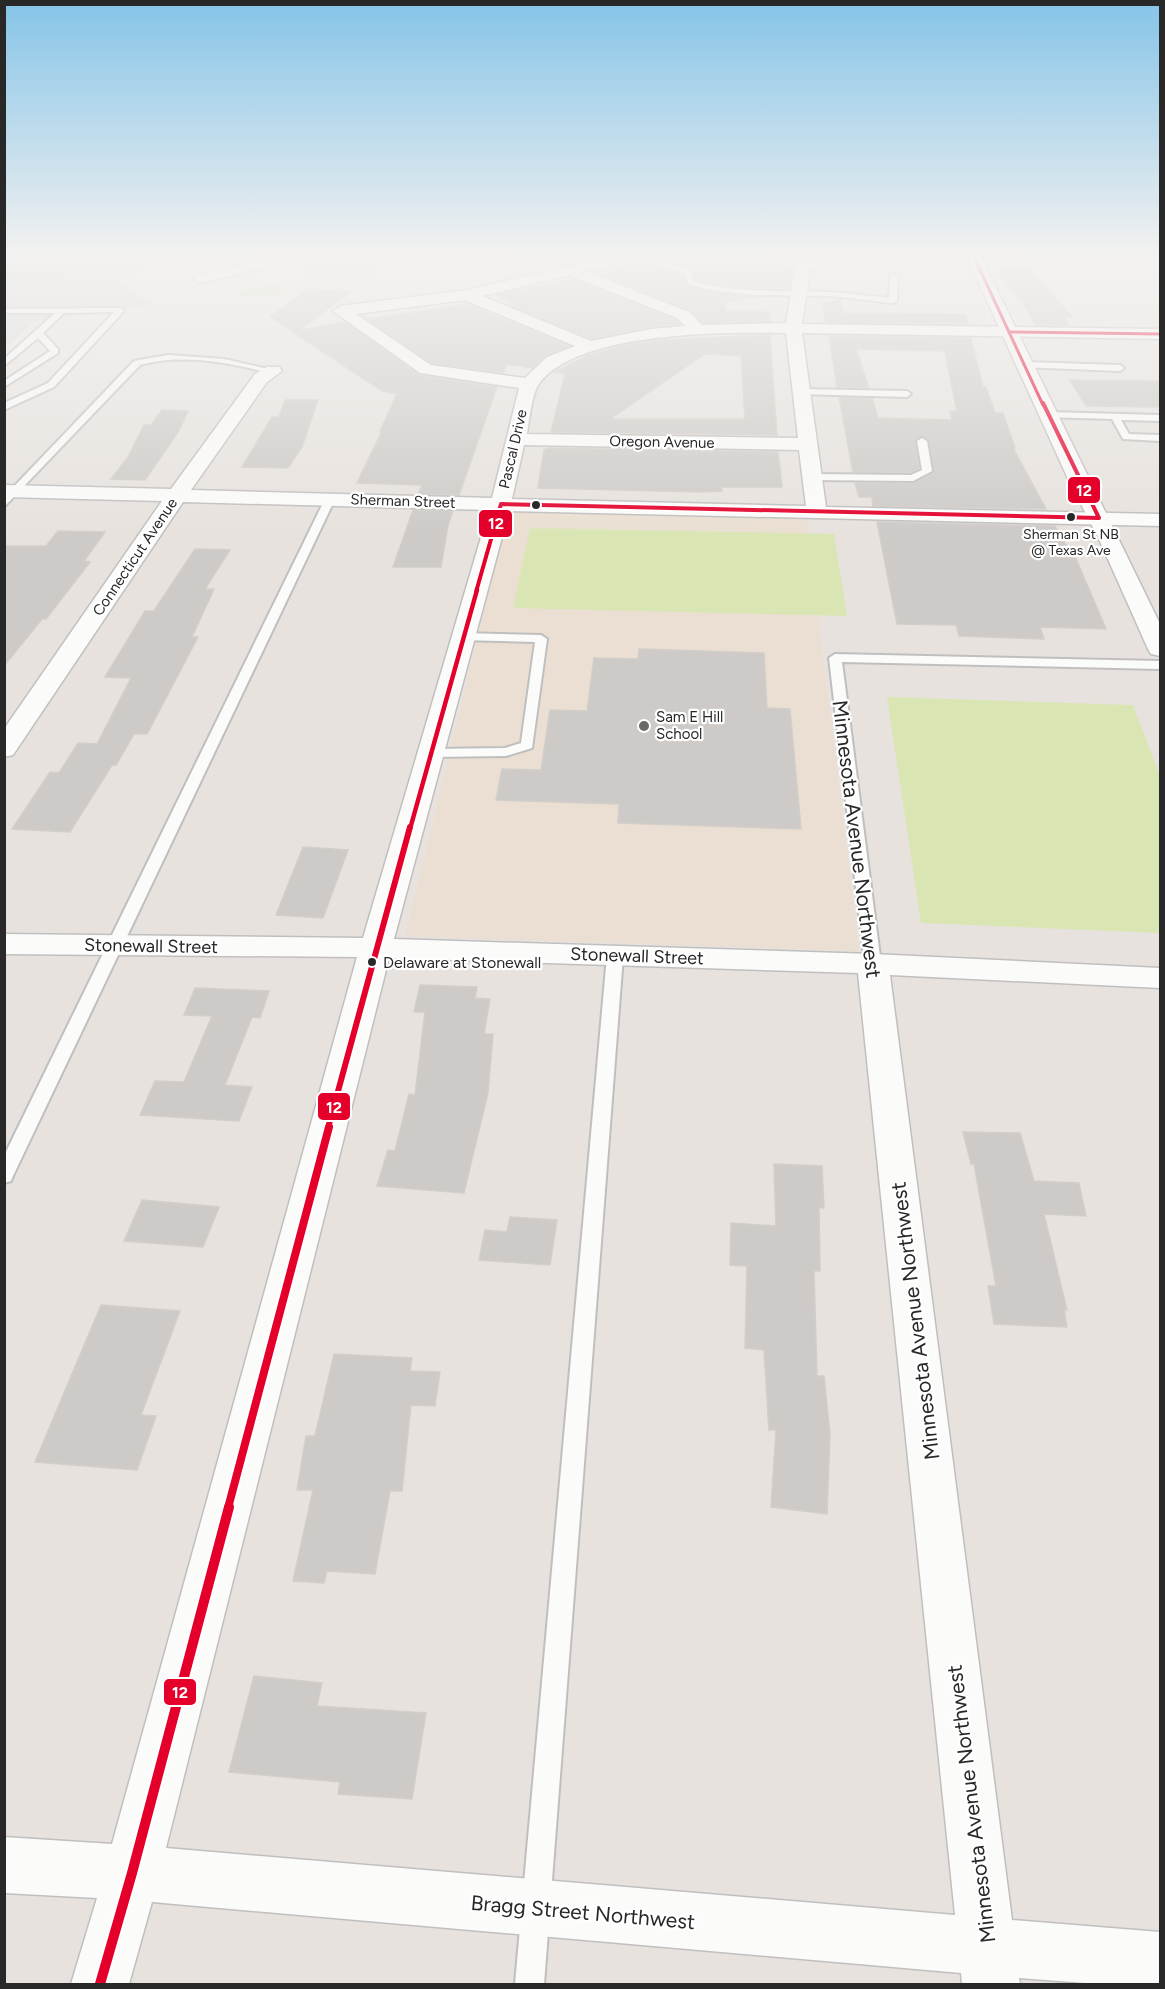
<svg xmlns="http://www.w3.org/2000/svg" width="1165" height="1989" viewBox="0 0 1165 1989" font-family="Figtree,sans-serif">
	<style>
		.industrial { fill: #dad7da }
		.education { fill: #eadfd2 }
		.green { fill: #cde1b6 }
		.pitch { fill: #d9e6b4 }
		.building { fill: #cdcac7; stroke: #d2ceca; stroke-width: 1.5; fill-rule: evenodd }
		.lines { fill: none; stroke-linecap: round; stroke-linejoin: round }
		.lane-casing { stroke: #c0bfbf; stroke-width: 4 }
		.street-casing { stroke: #c0bfbf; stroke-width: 3 }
		.secondary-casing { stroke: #c0bfbf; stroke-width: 3 }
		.lane { fill: #fbfbfa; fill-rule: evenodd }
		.street { fill: #fbfbfa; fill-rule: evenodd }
		.secondary { fill: #fbfbfa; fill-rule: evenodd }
		.bus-1-far5-casing { stroke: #fff; stroke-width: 5 }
		.bus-1-far4-casing { stroke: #fff; stroke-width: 7 }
		.bus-1-far3-casing { stroke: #fff; stroke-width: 8 }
		.bus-1-far2-casing { stroke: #fff; stroke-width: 10 }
		.bus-1-far1-casing { stroke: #fff; stroke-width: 12 }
		.bus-1-casing { stroke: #fff; stroke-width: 14 }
		.bus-1-far5 { stroke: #e4002b; stroke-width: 3 }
		.bus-1-far4 { stroke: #e4002b; stroke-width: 4 }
		.bus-1-far3 { stroke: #e4002b; stroke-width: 4.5 }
		.bus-1-far2 { stroke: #e4002b; stroke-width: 6 }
		.bus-1-far1 { stroke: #e4002b; stroke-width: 8 }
		.bus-1 { stroke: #e4002b; stroke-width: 10 }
		.bus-dot { fill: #282828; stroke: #fff; stroke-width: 2 }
		.poi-dot { fill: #6b6968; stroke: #fff; stroke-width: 2 }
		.labels { text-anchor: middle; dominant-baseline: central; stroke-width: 4.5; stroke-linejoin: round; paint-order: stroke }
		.far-bus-label { font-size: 14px; fill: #282828; stroke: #fff }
		.far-street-label { font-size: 15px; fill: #282828; stroke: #fff }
		.far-poi-label { font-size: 15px; fill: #282828; stroke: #fff; text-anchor: start }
		.bus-label { font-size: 16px; fill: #282828; stroke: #fff; text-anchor: start }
		.street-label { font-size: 18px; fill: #282828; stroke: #fff }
		.near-street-label { font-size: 21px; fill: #282828; stroke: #fff }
		.line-badge { stroke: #fff; stroke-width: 2 }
		.badge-label { font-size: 16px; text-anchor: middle; font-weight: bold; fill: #fff }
	</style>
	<rect width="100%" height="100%" fill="#e7e2de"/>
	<!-- industrial -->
	<g class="industrial">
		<path d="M5,257H211L115,277L151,305L35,321L5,348Z"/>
		<path d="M267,257H446L327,282Z"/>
	</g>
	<!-- education -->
	<path class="education" d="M509,510L806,516L859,951L405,936Z"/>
	<!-- green -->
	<path class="green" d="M268,285L286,287L265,297L238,296L235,293Z"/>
	<!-- pitch -->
	<g class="pitch">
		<path d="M530,528L834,534L847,616L513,608Z"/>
		<path d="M887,697L1133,705L1160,776V933L921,923Z"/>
	</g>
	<!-- building -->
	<g class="building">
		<path d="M4,257H89L90,271L4,285Z"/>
		<path d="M671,257H760L763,262L792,270L790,288L744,287L696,279L692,269L661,259Z"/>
		<path d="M645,262L683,276L687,286L722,294L749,297L725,302L726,312H770V321L703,323L690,310L597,273Z"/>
		<path d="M995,269H1030L1072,317H1064L1069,325H1035L1027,309Z"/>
		<path d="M572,279L676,320L680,324L651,327L591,339L509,305L519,306L495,295Z"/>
		<path d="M309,289L350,292L300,330L345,322L419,375L497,387L459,495L418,494L422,485L357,483L382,431H380L397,394L382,391L270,317Z"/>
		<path d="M840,299L844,313L966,314L968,324L826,322L822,304Z"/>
		<path d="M468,304L569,346L546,355L532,368L507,364L503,373L432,363L367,319Z"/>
		<path d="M770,335L777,435L551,432L565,374L555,372L586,356L618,346L654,340ZM705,354L741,356L745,419H610Z"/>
		<path d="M829,336L971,338L983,387H986L995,413H1003L1015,448H1013L1046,509L873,506L872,497H859L855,483H913L933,473L929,441L923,436L915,440L919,469L911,473L853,472L839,397L872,398L878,418L952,420L950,411L957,412L945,351L856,349L869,388L837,387Z"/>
		<path d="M1070,380L1161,381V407L1086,406Z"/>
		<path d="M285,400H318L302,447L288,468L242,467L272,417H279Z"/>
		<path d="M162,410L188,411L178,432L145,480L111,479L128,457L144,425H151Z"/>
		<path d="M547,448L778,452L782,487H721L722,491L701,492L538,488L544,450Z"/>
		<path d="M413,510L453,511L448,525L441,567H393Z"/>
		<path d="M877,522L1055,526L1067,547H1071L1106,629L1040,627L1044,639L959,636L956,625L897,624Z"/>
		<path d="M58,531L105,532L84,561L90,562L46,619H42L4,666V546H46Z"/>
		<path d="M195,549L230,550L205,589H214L192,637H198L147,734H134L116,765H112L70,832L12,829L50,772L59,773L78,743L97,744L131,678L105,677L145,611H154Z"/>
		<path d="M639,649L764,653L767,708L790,709L801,829L618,823L619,804L496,800L502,769L541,770L550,710L587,711L594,658L638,659Z"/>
		<path d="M303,847L348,850L323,918L276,915Z"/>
		<path d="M420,985L477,987L475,998L490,999L484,1034H493L488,1093L464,1193L377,1186L388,1150L395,1151L409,1094L415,1095L425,1012H414Z"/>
		<path d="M195,988L269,991L260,1018L252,1017L225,1085L252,1087L239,1121L140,1115L155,1081L184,1082L212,1016L184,1015Z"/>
		<path d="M963,1132L1020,1133L1034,1181L1079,1183L1086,1216L1044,1214L1067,1310H1064L1067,1327L994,1324L988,1286H996L974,1164H971Z"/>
		<path d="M774,1164L822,1166L824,1208L819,1207L820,1271H814L817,1376H824L830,1434L827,1514L771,1507L776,1430H769L764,1350L745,1348L747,1266L730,1265L731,1223L776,1226Z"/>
		<path d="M142,1200L219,1207L203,1247L124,1241Z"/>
		<path d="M510,1217L557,1220L550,1265L479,1260L485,1230L507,1232Z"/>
		<path d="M101,1305L180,1311L141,1415L156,1416L137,1470L35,1462Z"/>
		<path d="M334,1354L412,1358L410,1371L440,1372L435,1406L411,1405L402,1491H390L375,1574L327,1571L324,1583L293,1581L313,1490H297L306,1436H315Z"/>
		<path d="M254,1676L322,1683L317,1706L426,1713L412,1799L338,1794L340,1782L229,1772Z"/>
	</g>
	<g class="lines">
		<!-- lane casing -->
		<g class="lane-casing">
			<g id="lane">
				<path d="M637,257H647L691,271L694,281C738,294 783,290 829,292C849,293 869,296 889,298L890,276L894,274L898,276L897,301L893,303C871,301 850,297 828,296C780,295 734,298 688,284L685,274Z"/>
				<path d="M120,308L124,310L123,312L54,387L4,410V403L48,383L114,312L64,313L43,333L58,349V353L4,387V381L50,351L38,338L4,366V359L55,313H4V309Z"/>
				<path d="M168,355L224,359L277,371L273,374C231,363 183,353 140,365L4,507V497L134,361Z"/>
				<path d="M1024,362L1120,365L1124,368L1120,371L1021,367L1020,365Z"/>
				<path d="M801,389L907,391L911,394L907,397L798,394V390Z"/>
				<path d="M1048,412L1160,415V421L1121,420L1129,434L1160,435V441L1123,439L1112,419L1045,417L1043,415Z"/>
				<path d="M922,438L927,441L932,471L913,481L812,480L807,477L812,474L911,475L922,470L917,441Z"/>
				<path d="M326,497L335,499L13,1176L11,1181L4,1183V1156Z"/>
				<path d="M462,633L541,635L547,639L532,748L506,756L431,757L424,753L431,749L505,748L521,743L535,642L458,640V634Z"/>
				<path d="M835,654L1160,661V669L842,662L881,964L873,969L865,964L829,658Z"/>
				<path d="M615,951L623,956L544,1984H515L607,956Z"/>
			</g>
		</g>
		<!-- street casing -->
		<g class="street-casing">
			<g id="street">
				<path d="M275,257H298L296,260L200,283L193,279L195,276Z"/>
				<path d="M611,257H634L632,260L585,271L689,312L702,325L786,323L795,268L764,260L762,257H784L803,262L823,257H845L843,260L810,269L802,324L1160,329V339L802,333L826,507L1160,514V526L509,511L394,939L873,954L1160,968V988L890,975L1012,1920L1160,1932V1984H1098L1019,1978L1020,1984H962L961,1973L152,1902L129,1984H71L97,1898L4,1893V1837L112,1844L357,957L4,954V934L363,938L489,510L183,502L13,755L4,757V729L162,501L4,497V485L171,489L255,374L267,367H279L282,371L267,382L191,490L492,498L519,388L420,373L333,311L341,306L467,290ZM569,275L677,318L685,326L651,329L591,341L482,296ZM465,300L575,346L547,357L525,378L431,365L356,314ZM786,333L798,438L527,434C529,422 532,393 539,384C577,331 725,332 786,333ZM524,445L799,450L806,506L512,499ZM389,958L858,973L955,1915L166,1848Z"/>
			</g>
		</g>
		<!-- secondary casing -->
		<g class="secondary-casing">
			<path id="secondary" d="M967,257H981L1160,624V656L1151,654L1148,649L1098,537L1069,481Z"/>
		</g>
		<!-- lane -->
		<use href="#lane" class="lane"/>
		<!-- street -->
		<use href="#street" class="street"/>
		<!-- secondary -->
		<use href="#secondary" class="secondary"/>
		<!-- bus-1-far5 casing -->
		<g class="bus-1-far5-casing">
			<g id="bus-1-far5">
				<path d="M974,257L1043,405"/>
				<path d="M1009,332L1160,334"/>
			</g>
		</g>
		<!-- bus-1-far4 casing -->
		<g class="bus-1-far4-casing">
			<path id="bus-1-far4" d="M476,592L501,504L1099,518L1043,403"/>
		</g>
		<!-- bus-1-far3 casing -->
		<g class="bus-1-far3-casing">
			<path id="bus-1-far3" d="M410,829L477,590"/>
		</g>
		<!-- bus-1-far2 casing -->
		<g class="bus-1-far2-casing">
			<path id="bus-1-far2" d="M328,1128L410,827"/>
		</g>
		<!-- bus-1-far1 casing -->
		<g class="bus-1-far1-casing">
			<path id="bus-1-far1" d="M228,1508L329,1127"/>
		</g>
		<!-- bus-1 casing -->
		<g class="bus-1-casing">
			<path id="bus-1" d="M100,1984L132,1873L229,1507"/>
		</g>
		<!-- bus-1-far5 -->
		<use href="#bus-1-far5" class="bus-1-far5"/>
		<!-- bus-1-far4 -->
		<use href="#bus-1-far4" class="bus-1-far4"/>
		<!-- bus-1-far3 -->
		<use href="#bus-1-far3" class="bus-1-far3"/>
		<!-- bus-1-far2 -->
		<use href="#bus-1-far2" class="bus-1-far2"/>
		<!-- bus-1-far1 -->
		<use href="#bus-1-far1" class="bus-1-far1"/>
		<!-- bus-1 -->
		<use href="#bus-1" class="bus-1"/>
	</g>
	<!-- sky -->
	<linearGradient id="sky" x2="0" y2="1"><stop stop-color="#85c4e8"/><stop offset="0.48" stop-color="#f4f2f0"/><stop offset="1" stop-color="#f4f2f0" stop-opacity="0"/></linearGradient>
	<rect width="1165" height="535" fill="url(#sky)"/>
	<!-- markers -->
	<g class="bus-dot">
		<circle cx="536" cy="505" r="5"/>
		<circle cx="1071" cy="517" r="5"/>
		<circle cx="372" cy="962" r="5"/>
	</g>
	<circle class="poi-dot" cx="644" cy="726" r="6"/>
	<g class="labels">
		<!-- far-bus labels -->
		<g class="far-bus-label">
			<text x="1071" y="534">Sherman St NB<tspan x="1071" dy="16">@ Texas Ave</tspan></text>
		</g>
		<!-- far-street labels -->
		<g class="far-street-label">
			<text transform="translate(662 442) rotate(1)">Oregon Avenue</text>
			<text transform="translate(513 449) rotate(-77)">Pascal Drive</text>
			<text transform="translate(403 501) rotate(2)">Sherman Street</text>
			<text transform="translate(135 557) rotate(-56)">Connecticut Avenue</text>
		</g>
		<!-- far-poi labels -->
		<g class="far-poi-label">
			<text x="656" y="717">Sam E Hill<tspan x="656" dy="17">School</tspan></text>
		</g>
		<!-- bus labels -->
		<g class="bus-label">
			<text x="383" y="962">Delaware at Stonewall</text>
		</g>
		<!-- street labels -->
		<g class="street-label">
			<text transform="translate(151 946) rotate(1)">Stonewall Street</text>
			<text transform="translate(637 956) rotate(2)">Stonewall Street</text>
		</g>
		<!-- near-street labels -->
		<g class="near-street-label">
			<text transform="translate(857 839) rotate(83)">Minnesota Avenue Northwest</text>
			<text transform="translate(915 1321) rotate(-97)">Minnesota Avenue Northwest</text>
			<text transform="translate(971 1804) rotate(-97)">Minnesota Avenue Northwest</text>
			<text transform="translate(583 1912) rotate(5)">Bragg Street Northwest</text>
		</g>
	</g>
	<g class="line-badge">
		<rect x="1067" y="476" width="34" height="28" rx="6" fill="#e4002b"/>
		<rect x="478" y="509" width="35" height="29" rx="6" fill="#e4002b"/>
		<rect x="317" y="1092" width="34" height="29" rx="6" fill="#e4002b"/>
		<rect x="163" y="1678" width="34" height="28" rx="6" fill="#e4002b"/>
	</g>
	<g class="badge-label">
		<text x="1084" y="496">12</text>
		<text x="496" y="529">12</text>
		<text x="334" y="1113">12</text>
		<text x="180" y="1698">12</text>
	</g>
	<!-- border -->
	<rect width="1165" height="1989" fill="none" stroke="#282828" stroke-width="12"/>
</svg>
